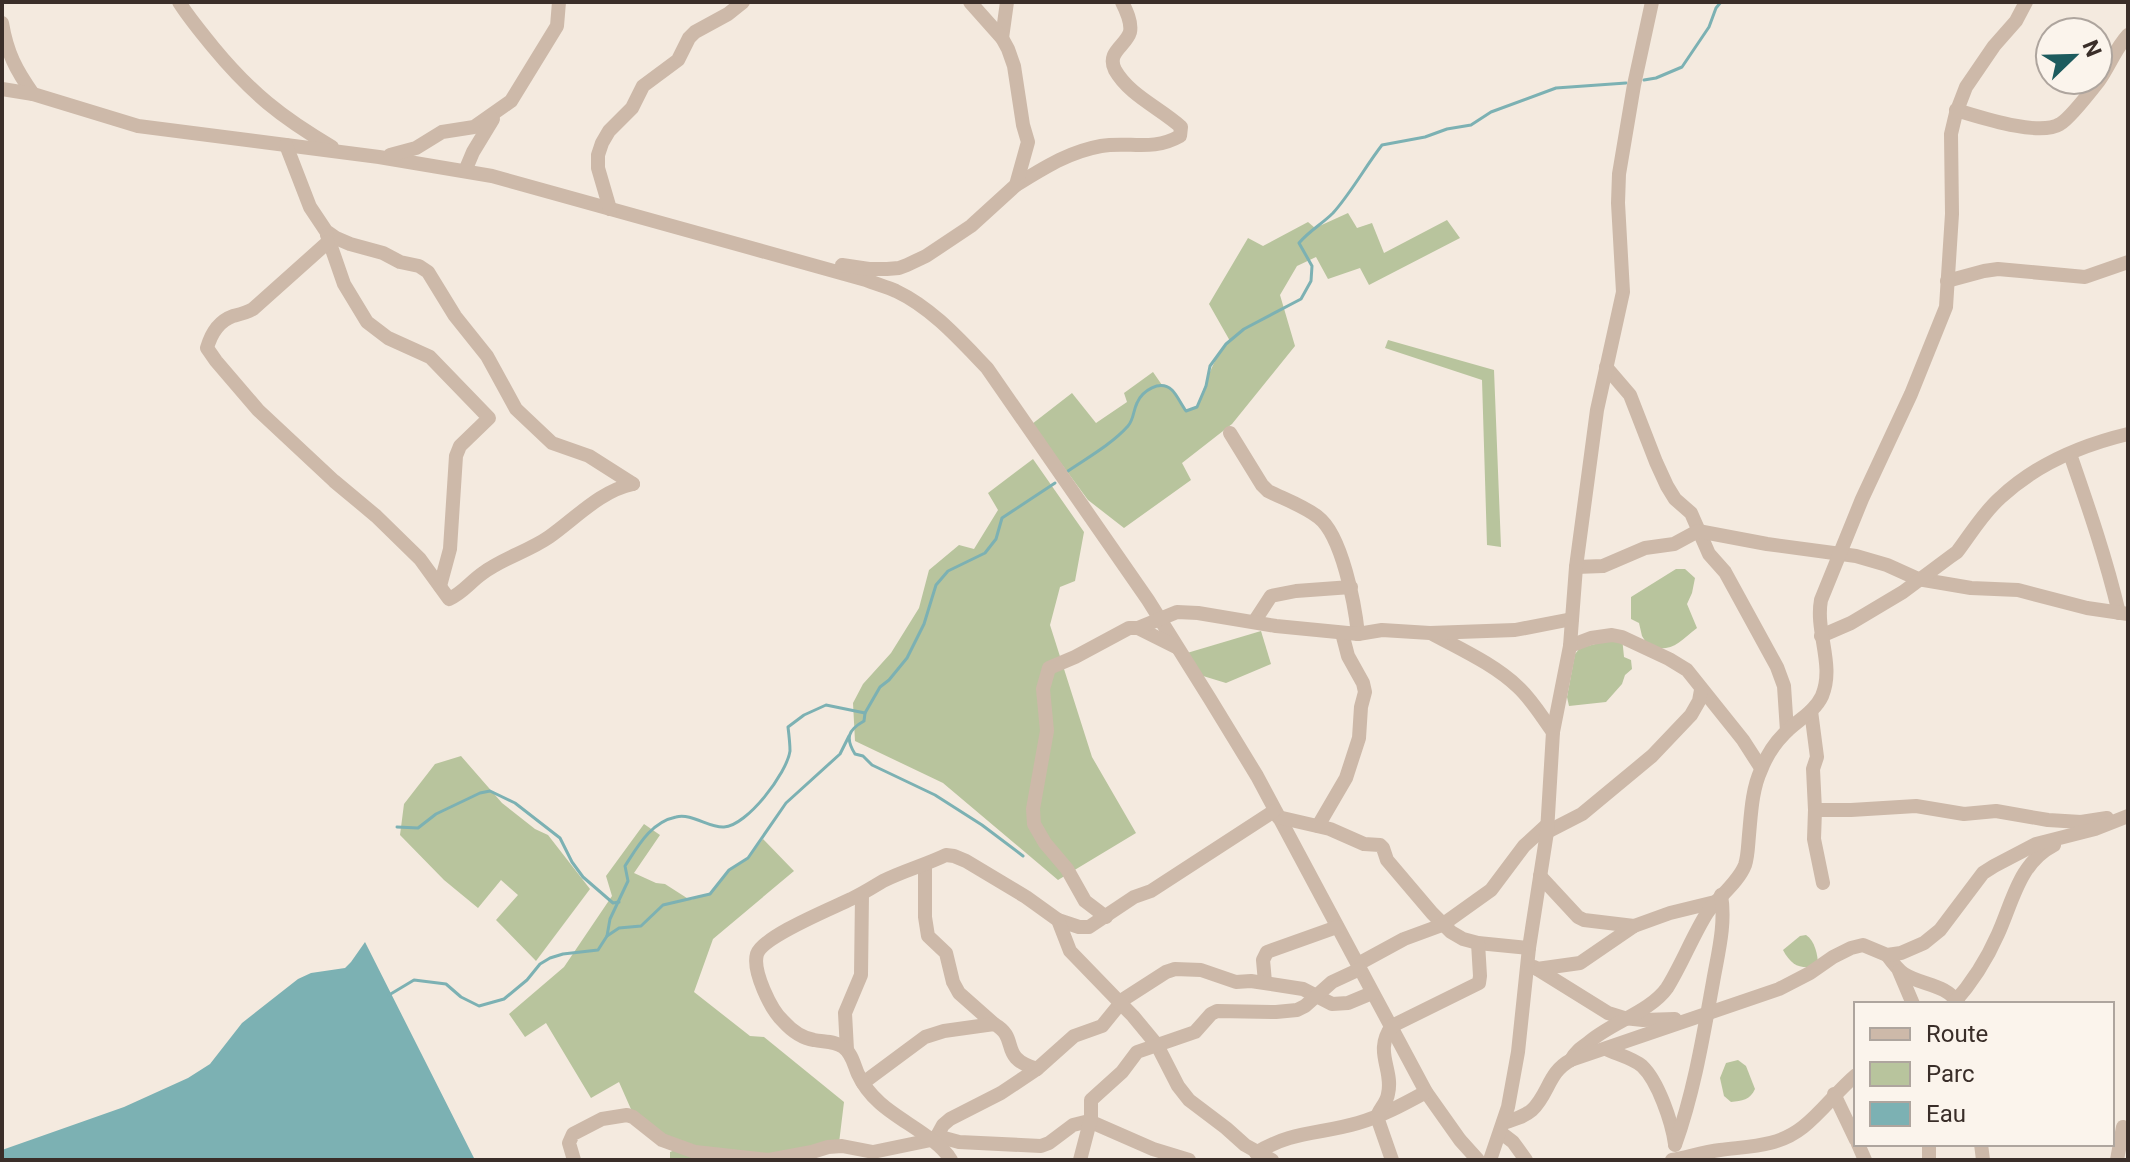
<svg xmlns="http://www.w3.org/2000/svg" width="2130" height="1162" viewBox="0 0 2130 1162" font-family="Roboto,sans-serif">
	<style>
		.green { fill: #b8c49d }
		.water { fill: #7cb1b3 }
		.lines { fill: none; stroke-linecap: round; stroke-linejoin: round }
		.stream { stroke: #7cb1b3; stroke-width: 3 }
		.minor { stroke: #cdb9a9; stroke-width: 14 }
	</style>
	<rect width="100%" height="100%" fill="#f4eadf"/>
	<!-- green -->
	<g class="green">
		<path d="M1348,213L1357,228L1372,223L1384,253L1447,220L1460,238L1369,285L1360,268L1328,279L1316,257L1297,266L1280,295L1295,346L1232,424L1182,463L1191,480L1124,528L1088,500L1032,424L1072,393L1096,423L1127,402L1124,393L1153,372L1162,385L1171,388L1185,410L1197,407C1207,383 1211,359 1230,341L1209,304L1248,238L1263,246L1308,222L1315,228Z"/>
		<path d="M1388,340L1494,370L1501,547L1487,545L1482,380L1385,348Z"/>
		<path d="M1033,459L1084,532L1075,581L1060,587L1050,625L1092,757L1136,833L1058,880L943,783L855,741L853,703L863,684L891,653L919,608L929,570L959,545L974,549L998,510L988,493Z"/>
		<path d="M1676,569H1685L1695,578L1692,593L1687,604L1697,628C1678,643 1673,652 1649,647L1642,636L1639,623L1631,619V597Z"/>
		<path d="M1261,631L1271,664L1226,683L1203,676L1187,653Z"/>
		<path d="M1622,637L1624,657L1631,660L1632,669L1625,675L1622,684L1606,702L1569,706L1567,697L1575,654L1580,648Z"/>
		<path d="M461,756L502,803L535,829L548,835L590,889L536,961L496,920L518,895L501,880L478,908L444,880L400,835L404,804L435,764Z"/>
		<path d="M644,824L660,835L634,873L656,883L665,884L690,900L710,894L729,870L748,858L763,839L794,871L713,939L694,992L750,1036L764,1037L844,1102L839,1143L788,1154L700,1151L702,1160H670V1152L685,1146L634,1116L619,1082L591,1098L546,1023L525,1037L509,1014L564,967L612,896L606,876Z"/>
		<path d="M1806,935C1815,941 1818,955 1818,966C1801,969 1792,967 1783,950L1800,936Z"/>
		<path d="M1738,1060L1746,1066L1755,1089C1750,1100 1742,1101 1731,1102L1724,1096L1720,1078L1726,1063Z"/>
	</g>
	<!-- water -->
	<path class="water" d="M365,942L475,1160H2V1150L124,1107L188,1078L210,1064L242,1023L298,979L311,973L345,968L351,962Z"/>
	<g class="lines">
		<!-- stream -->
		<g class="stream">
			<path d="M1644,80L1656,78L1682,67L1709,27L1716,8L1721,2"/>
			<path d="M1068,471C1087,458 1112,444 1128,426C1134,419 1133,411 1137,403C1142,391 1160,379 1172,390C1177,395 1181,404 1186,411L1197,407L1206,386L1210,366L1226,344L1244,329L1301,299L1311,281L1312,266L1299,243C1309,231 1322,224 1333,213C1351,193 1365,167 1382,145L1425,137L1447,129L1471,125L1491,112L1556,88L1626,83"/>
			<path d="M865,713L864,721C848,730 845,738 855,754L863,756L872,765L935,795L982,825L1023,856"/>
			<path d="M397,827L418,828L436,814L480,793L490,791L515,803L560,838L572,862L583,877L613,903L619,902"/>
			<path d="M607,936L619,928L641,926L663,905L710,894L729,870L748,858L786,803L840,754L849,736"/>
			<path d="M389,995L414,980L446,984L461,997L479,1006L504,999L527,980L540,964L550,958L563,954L598,950L607,936L610,919L628,881L625,866C638,846 651,822 676,817C692,813 709,828 724,827C747,826 787,773 790,751C790,744 789,735 788,727L804,715L826,705L865,713L880,687L889,680L907,658L924,624L936,585L948,571L985,553L996,539L1002,518L1055,483"/>
		</g>
		<!-- minor -->
		<g class="minor">
			<path d="M179,2C189,18 201,32 213,47C251,93 281,117 332,147"/>
			<path d="M2,23C7,53 16,70 33,94"/>
			<path d="M1002,38L1007,2"/>
			<path d="M2,89L33,94L138,126L379,157L492,176L866,280C876,284 887,287 896,291C932,308 960,340 987,368L1148,600L1210,699L1257,776L1426,1092L1460,1140L1478,1160"/>
			<path d="M1956,110C1980,117 2039,137 2060,124C2069,119 2091,91 2098,82C2109,67 2115,49 2128,35"/>
			<path d="M286,145L310,207L326,231L336,238L350,244L383,253L400,262L419,266L428,272L455,316L487,356L516,409L552,443L589,456L633,484"/>
			<path d="M390,155L416,148L442,132L474,127L511,101L557,26L559,2"/>
			<path d="M465,171L473,152L493,119"/>
			<path d="M1016,185C1044,168 1068,152 1101,146C1129,141 1152,152 1180,136L1181,127C1160,108 1129,95 1115,70C1106,52 1126,46 1130,32C1132,22 1126,10 1122,2"/>
			<path d="M610,209L598,168V155L602,143L609,131L632,108L643,86L678,60L689,38L695,32L728,14L743,2"/>
			<path d="M327,235L344,284L367,322L388,338L430,357L489,418L460,446L456,456L450,549L440,586"/>
			<path d="M328,242L253,309C246,313 241,314 233,316C219,321 211,334 207,348L216,361L258,410L334,481L376,516L420,559L449,599C463,593 471,581 483,573C503,558 529,551 549,537C576,518 600,491 633,484"/>
			<path d="M842,265L869,269H887L899,268L907,265L926,256L971,226L1016,185L1028,142L1023,125L1014,66L1008,49L1002,38L970,2"/>
			<path d="M1947,281L1984,271L1998,269L2085,277L2128,262"/>
			<path d="M1606,367L1630,395L1656,462L1667,486L1675,499L1691,513L1709,554L1725,572L1777,667L1784,686L1787,731"/>
			<path d="M1230,433L1262,485L1268,491C1284,499 1304,506 1318,517C1342,535 1355,605 1358,634"/>
			<path d="M2070,454C2088,506 2106,558 2119,613"/>
			<path d="M1576,567L1603,566L1645,548L1674,544L1698,531L1767,544L1856,556L1887,565L1918,579L1971,588L2018,590L2087,608L2128,614"/>
			<path d="M1254,622L1271,596L1296,591L1351,587"/>
			<path d="M1138,628L1176,647"/>
			<path d="M1431,633C1460,649 1494,664 1518,687C1532,700 1542,717 1553,732"/>
			<path d="M1821,636L1851,623L1903,592L1950,557L1957,552C1970,535 1983,513 2000,498C2035,465 2082,445 2128,434"/>
			<path d="M1570,646L1591,638L1612,635L1622,637L1669,659L1687,670L1743,740L1761,768"/>
			<path d="M1811,711L1817,757L1813,769L1815,810"/>
			<path d="M1278,817L1330,829L1364,844L1380,845L1383,848L1387,860L1432,913L1451,932L1463,939L1478,943L1529,948"/>
			<path d="M1318,826L1346,778L1359,738L1361,707L1365,692L1363,683L1348,656L1342,633"/>
			<path d="M1547,832L1582,814L1652,756L1691,715L1699,701L1701,690"/>
			<path d="M925,865V917L928,936L946,953L953,982L959,993L994,1024"/>
			<path d="M1540,876L1578,917L1584,920L1634,926"/>
			<path d="M1823,883L1814,839L1815,810H1851L1916,806L1964,814L1996,811L2048,820L2081,822L2107,818"/>
			<path d="M1106,917L1085,901L1067,869L1045,843L1034,824L1033,809L1047,731L1043,689L1049,668L1075,657L1129,628H1138L1177,612L1198,613L1276,626L1358,634L1382,630L1430,633L1515,630L1572,619"/>
			<path d="M1058,920L1079,927H1089L1134,897L1151,891L1274,811"/>
			<path d="M1887,955C1892,962 1897,969 1904,974C1923,986 1945,983 1959,1004"/>
			<path d="M1358,964L1404,939L1442,925L1491,890L1524,846L1548,824"/>
			<path d="M1534,967L1608,1013L1624,1018L1643,1020L1675,1019"/>
			<path d="M1537,969L1580,963L1634,926L1670,913L1715,902"/>
			<path d="M1899,971L1913,1004"/>
			<path d="M1265,982L1263,960L1267,952L1337,927"/>
			<path d="M1953,1004C1971,984 1987,959 1998,934C2013,901 2019,863 2054,845"/>
			<path d="M1606,1049C1616,1054 1633,1058 1642,1066C1658,1081 1672,1122 1675,1144"/>
			<path d="M847,1050L845,1013L861,975L862,894"/>
			<path d="M1571,1060C1575,1052 1581,1048 1588,1043C1610,1023 1650,1012 1667,988C1682,964 1692,937 1707,913C1718,897 1738,883 1745,865C1748,856 1748,845 1749,835C1751,814 1752,789 1761,770C1766,757 1774,744 1784,734C1796,721 1814,713 1822,696C1835,665 1815,632 1821,600L1862,499L1911,394L1946,307L1952,214L1951,134L1956,113L1966,87L1994,46L2016,21L2026,2"/>
			<path d="M863,1083L925,1037L944,1031L994,1024C1021,1039 997,1057 1037,1069"/>
			<path d="M1834,1094L1856,1140"/>
			<path d="M1503,1123C1513,1120 1524,1117 1532,1110C1549,1094 1548,1072 1571,1060L1779,989L1810,973L1833,957L1851,948L1863,945L1887,955L1901,953L1924,943L1940,930L1983,873L1994,866L2036,844L2095,829L2128,816"/>
			<path d="M1500,1132L1513,1142L1526,1160"/>
			<path d="M937,1136L943,1125L950,1119L1001,1093L1037,1069L1074,1036L1102,1026L1124,999L1166,972L1175,969L1201,970L1236,982L1251,981L1303,989L1332,1004L1348,1003L1372,993"/>
			<path d="M1858,1144L1865,1160"/>
			<path d="M1929,1144V1160"/>
			<path d="M1981,1144L1983,1160"/>
			<path d="M1675,1145C1694,1092 1703,1037 1713,982C1718,953 1726,924 1721,895"/>
			<path d="M1256,1153C1291,1131 1321,1134 1358,1123C1382,1116 1404,1104 1426,1092"/>
			<path d="M574,1160L569,1143L573,1134L602,1119L627,1115L633,1117L662,1140L695,1152L769,1160L812,1152L828,1147L842,1146L873,1152L931,1140L937,1136L959,1142L1041,1146L1049,1143L1073,1125L1089,1121L1153,1149L1189,1160"/>
			<path d="M951,1160C938,1138 901,1122 880,1103C871,1095 863,1085 858,1074C854,1065 852,1053 843,1047C835,1041 824,1042 814,1040C802,1038 791,1030 783,1021C771,1010 752,971 757,954C763,936 833,908 851,899C862,894 873,887 883,881C903,871 925,865 946,855L954,856L966,861L1026,897L1058,920L1070,951L1133,1016L1157,1045L1178,1086L1189,1100L1226,1128L1245,1145L1272,1160"/>
			<path d="M1080,1160L1091,1118V1100L1122,1072L1137,1052L1195,1032L1211,1014L1217,1011L1276,1012L1297,1010L1305,1006L1332,982L1360,969"/>
			<path d="M1392,1160L1377,1117C1379,1109 1387,1103 1388,1094C1394,1069 1373,1052 1392,1026L1479,983L1480,976L1478,943"/>
			<path d="M1490,1160L1508,1107L1518,1052L1529,948L1547,832L1553,732L1570,646L1576,567L1597,410L1623,292L1618,203L1619,174L1634,85L1652,2"/>
			<path d="M1672,1160C1688,1157 1704,1152 1720,1150C1750,1146 1778,1147 1803,1127C1822,1112 1837,1091 1856,1075"/>
			<path d="M2117,1160L2123,1127"/>
		</g>
	</g>
	<!-- border -->
	<rect width="2130" height="1162" fill="none" stroke="#3a2e29" stroke-width="8"/>
	<!-- legend -->
	<rect x="1854" y="1002" width="260" height="144" fill="#fbf4ec" stroke="#aea59e" stroke-width="2"/>
	<rect x="1870" y="1028" width="40" height="12" fill="#cdb9a9" stroke="#aea59e" stroke-width="2"/>
	<text x="1926" y="1042" font-size="24" fill="#3a2e29">Route</text>
	<rect x="1870" y="1062" width="40" height="24" fill="#b8c49d" stroke="#aea59e" stroke-width="2"/>
	<text x="1926" y="1082" font-size="24" fill="#3a2e29">Parc</text>
	<rect x="1870" y="1102" width="40" height="24" fill="#7cb1b3" stroke="#aea59e" stroke-width="2"/>
	<text x="1926" y="1122" font-size="24" fill="#3a2e29">Eau</text>
	<!-- north arrow -->
	<g transform="translate(2074 56) rotate(67)"><circle r="38" fill="#fbf4ec" stroke="#aea59e" stroke-width="2"/>
	<path d="M0-6L14 30L0 20L-14 30Z" fill="#1d5b5e"/>
	<text y="-12" font-size="22" font-weight="bold" text-anchor="middle" fill="#3a2e29">N</text>
	</g>
</svg>
